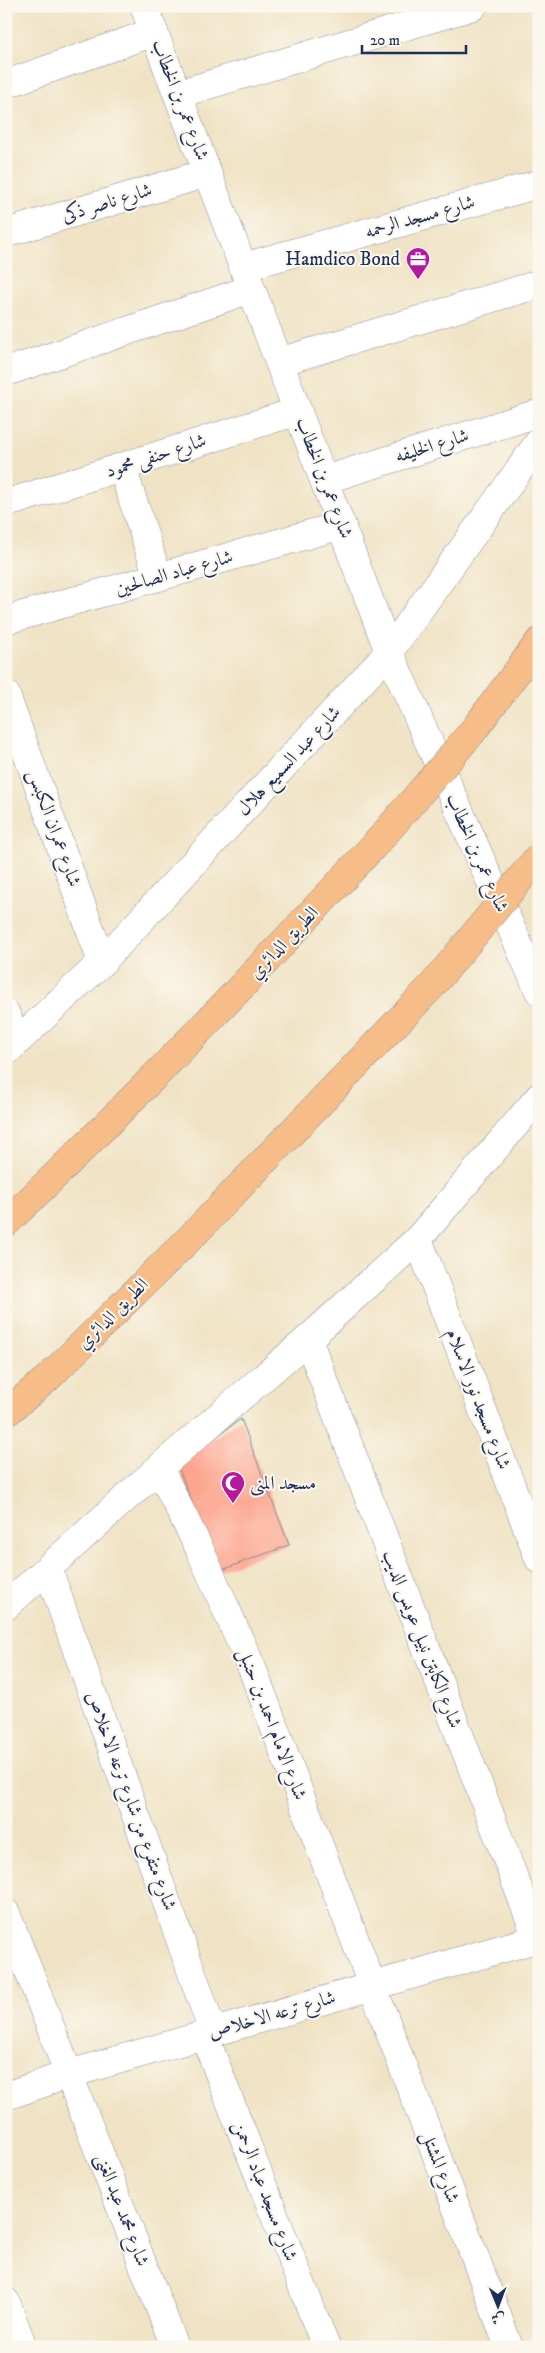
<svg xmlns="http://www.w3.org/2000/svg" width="545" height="2353" viewBox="0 0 545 2353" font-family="'IM FELL DW Pica',Amiri,serif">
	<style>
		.building { fill: #fca58f }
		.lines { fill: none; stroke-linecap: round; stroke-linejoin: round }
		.street-casing { stroke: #868992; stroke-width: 29 }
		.highway-casing { stroke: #868992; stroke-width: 29 }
		.street { stroke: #fff; stroke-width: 28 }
		.highway { stroke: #f7bd88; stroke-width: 28 }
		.highway-bridge-casing { stroke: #868992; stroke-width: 29; stroke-linecap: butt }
		.highway-bridge { stroke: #f7bd88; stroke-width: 28 }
		.labels { text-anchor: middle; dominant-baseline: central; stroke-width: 4; stroke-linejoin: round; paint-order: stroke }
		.street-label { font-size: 19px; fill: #1b2f5e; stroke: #fbf7ec }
		.poi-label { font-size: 19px; fill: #1b2f5e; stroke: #fbf7ec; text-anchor: end }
	</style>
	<rect width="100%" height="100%" fill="#fbf7ec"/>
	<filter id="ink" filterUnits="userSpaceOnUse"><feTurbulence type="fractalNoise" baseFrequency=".02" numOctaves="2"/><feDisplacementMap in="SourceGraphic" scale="10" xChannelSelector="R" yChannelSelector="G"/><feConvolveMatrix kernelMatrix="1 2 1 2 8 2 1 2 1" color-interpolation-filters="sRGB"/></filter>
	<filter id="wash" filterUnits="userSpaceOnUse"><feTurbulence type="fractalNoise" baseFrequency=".0096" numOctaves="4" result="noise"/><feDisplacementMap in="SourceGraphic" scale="20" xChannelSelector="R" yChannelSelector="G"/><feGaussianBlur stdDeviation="1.12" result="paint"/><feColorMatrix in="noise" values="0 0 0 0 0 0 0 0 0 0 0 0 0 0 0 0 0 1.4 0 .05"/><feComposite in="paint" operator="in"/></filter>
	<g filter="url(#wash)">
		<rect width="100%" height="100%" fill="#f0e3c5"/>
		<g id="blocks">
			<!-- building -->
			<path class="building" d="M241,1419L289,1545L219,1571L177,1464Z"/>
		</g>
	</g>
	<g filter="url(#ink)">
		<use href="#blocks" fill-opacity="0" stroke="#868992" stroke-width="1"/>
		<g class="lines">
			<!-- street casing -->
			<g class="street-casing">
				<g id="street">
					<path d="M144,6L389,652L539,991"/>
					<path d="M6,84L154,32"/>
					<path d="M178,94L473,6"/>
					<path d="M6,233L207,173"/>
					<path d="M243,267L539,184"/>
					<path d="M279,362L539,284"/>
					<path d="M6,372L251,289"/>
					<path d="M122,467L158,577"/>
					<path d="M324,480L539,413"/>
					<path d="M14,501L298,411"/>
					<path d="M6,620L342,525"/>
					<path d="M6,695L102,962"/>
					<path d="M6,1014L17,1042"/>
					<path d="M6,1052L102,962L389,652L539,442"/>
					<path d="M418,1239L539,1559"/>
					<path d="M308,1339L539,1943"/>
					<path d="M159,1468L200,1550L252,1668L509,2347"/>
					<path d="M48,1569L213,2032"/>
					<path d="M6,1606L159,1468L308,1339L418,1239L539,1097"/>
					<path d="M6,1913L175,2347"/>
					<path d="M204,2035L326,2347"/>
					<path d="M6,2096L69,2074L539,1938"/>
					<path d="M6,2302L23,2347"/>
				</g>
			</g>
			<!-- highway casing -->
			<g class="highway-casing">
				<g id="highway">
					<path d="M473,731L539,642"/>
					<path d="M6,1223C136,1099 259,970 381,838"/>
					<path d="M6,1413L48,1378L193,1235L432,986"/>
				</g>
			</g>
			<!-- street -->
			<use href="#street" class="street"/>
			<!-- highway -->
			<use href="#highway" class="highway"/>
			<!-- highway-bridge casing -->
			<g class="highway-bridge-casing">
				<g id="highway-bridge">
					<path d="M381,838L473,731"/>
					<path d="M432,986L539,856"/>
				</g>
			</g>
			<!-- highway-bridge -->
			<use href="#highway-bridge" class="highway-bridge"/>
		</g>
	</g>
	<!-- icons -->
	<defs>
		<g id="office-pin" transform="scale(1.25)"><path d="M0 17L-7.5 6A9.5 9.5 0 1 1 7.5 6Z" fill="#b5179e" stroke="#fbf7ec"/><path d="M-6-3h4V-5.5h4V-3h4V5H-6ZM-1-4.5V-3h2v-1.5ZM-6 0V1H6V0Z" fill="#fff"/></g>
		<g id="mosque-pin" transform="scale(1.25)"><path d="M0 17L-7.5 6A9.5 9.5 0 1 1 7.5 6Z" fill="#b5179e" stroke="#fbf7ec"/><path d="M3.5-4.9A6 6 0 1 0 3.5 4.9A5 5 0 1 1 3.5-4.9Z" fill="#fff"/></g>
	</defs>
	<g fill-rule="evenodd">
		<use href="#office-pin" x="418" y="259"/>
		<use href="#mosque-pin" x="233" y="1483"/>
	</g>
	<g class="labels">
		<!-- street labels -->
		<g class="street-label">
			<text transform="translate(180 100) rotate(69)">شارع عمر بن الخطاب</text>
			<text transform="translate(107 203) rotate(-17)">شارع ناصر ذكى</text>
			<text transform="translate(420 217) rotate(-16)">شارع مسجد الرحمه</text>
			<text transform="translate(432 446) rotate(-17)">شارع الخليفه</text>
			<text transform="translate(156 456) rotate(-18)">شارع حنفى محمود</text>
			<text transform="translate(324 478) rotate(69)">شارع عمر بن الخطاب</text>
			<text transform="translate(174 573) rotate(-16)">شارع عباد الصالحين</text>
			<text transform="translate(289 761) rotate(-47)">شارع عبد السميع هلال</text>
			<text transform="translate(54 828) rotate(70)">شارع عمران الكبس</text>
			<text transform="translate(477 853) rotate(66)">شارع عمر بن الخطاب</text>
			<text transform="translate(284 943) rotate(-47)">الطريق الدائري</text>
			<text transform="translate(113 1314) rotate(-45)">الطريق الدائري</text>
			<text transform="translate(478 1399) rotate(69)">شارع مسجد نور الاسلام</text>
			<text transform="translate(422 1639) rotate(69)">شارع الكابتن نبيل عويس الديب</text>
			<text transform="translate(272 1724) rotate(69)">شارع الامام احمد بن حنبل</text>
			<text transform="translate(131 1801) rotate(70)">شارع متفرع من شارع ترعه الاخلاص</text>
			<text transform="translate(272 2015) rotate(-16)">شارع ترعه الاخلاص</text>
			<text transform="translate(440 2167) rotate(69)">شارع المشتل</text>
			<text transform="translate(265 2191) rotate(69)">شارع مسجد عباد الرحمن</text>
			<text transform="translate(122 2210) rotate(69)">شارع محمد عبد الغنى</text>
		</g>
		<!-- poi labels -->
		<g class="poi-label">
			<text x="400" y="259">Hamdico Bond</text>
			<text x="250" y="1483" text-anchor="start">مسجد المنى</text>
		</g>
	</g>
	<!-- margin -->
	<rect width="545" height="2353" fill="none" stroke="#fbf7ec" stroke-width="25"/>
	<!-- north arrow -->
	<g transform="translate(498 2306) rotate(179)" stroke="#fbf7ec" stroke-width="4" paint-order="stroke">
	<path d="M0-4L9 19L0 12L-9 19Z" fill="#1b2f5e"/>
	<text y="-8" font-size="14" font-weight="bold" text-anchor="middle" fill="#1b2f5e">ش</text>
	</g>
	<!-- scale -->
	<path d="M362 45v8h104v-8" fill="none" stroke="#1b2f5e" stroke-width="2.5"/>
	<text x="370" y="45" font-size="15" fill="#1b2f5e" stroke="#fbf7ec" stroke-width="4" paint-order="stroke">20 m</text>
</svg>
